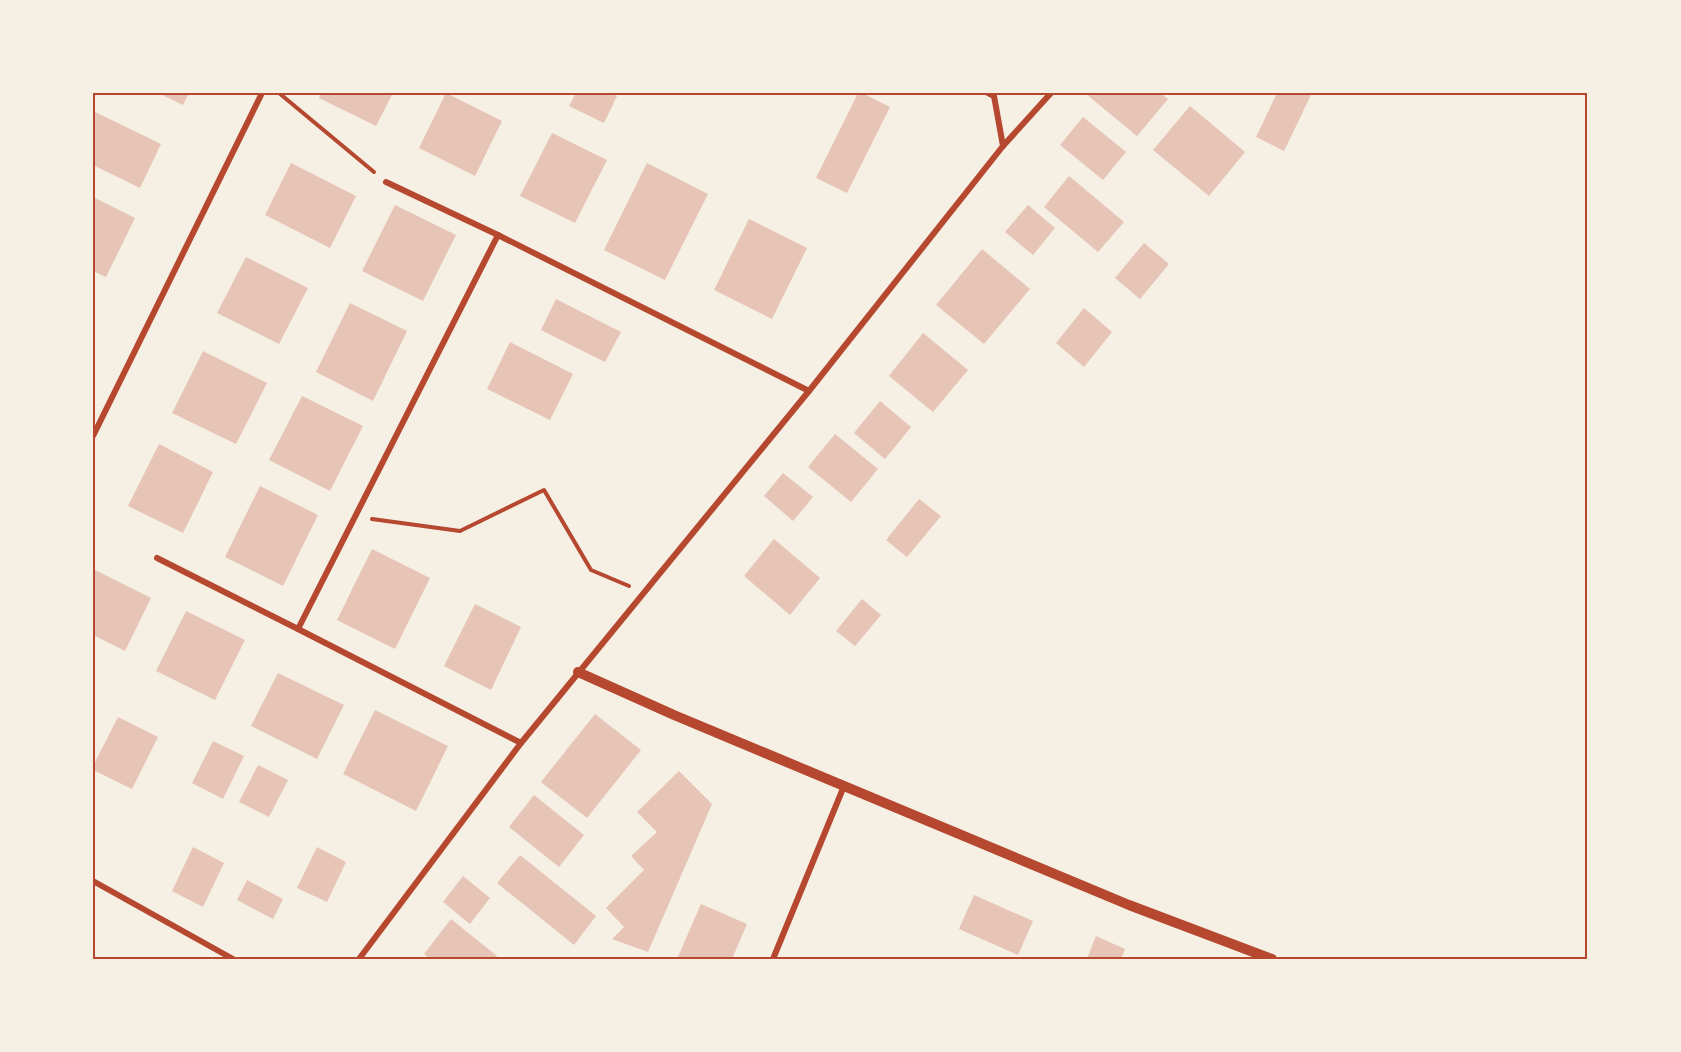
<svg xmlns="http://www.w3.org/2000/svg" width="1681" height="1052" viewBox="0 0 1681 1052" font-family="'DM Sans',sans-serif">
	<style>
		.building { fill: #e6c5b7 }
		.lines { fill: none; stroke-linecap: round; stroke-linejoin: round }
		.path { stroke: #b5482f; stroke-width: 4 }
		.minor { stroke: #b5482f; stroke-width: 6 }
		.tertiary { stroke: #b5482f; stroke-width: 10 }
		.neatline { fill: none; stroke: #b5482f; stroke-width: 2 }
	</style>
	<rect width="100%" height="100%" fill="#f6efe4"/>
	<!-- building -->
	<g class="building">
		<path d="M158,93H189L183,105Z"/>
		<path d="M321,93H393L376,126L319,98Z"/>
		<path d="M446,93L502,121L475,176L419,148Z"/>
		<path d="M576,93H611L617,96L604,123L569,106Z"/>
		<path d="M858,93H862L890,107L847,193L816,178Z"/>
		<path d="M1088,93H1160L1168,99L1137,136L1086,94Z"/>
		<path d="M1277,93H1312L1284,151L1256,137Z"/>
		<path d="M1190,106L1245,152L1209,196L1153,150Z"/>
		<path d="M93,111L161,144L140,188L93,165Z"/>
		<path d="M1083,117L1126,152L1103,180L1060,145Z"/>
		<path d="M552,133L607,160L575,223L520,196Z"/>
		<path d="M291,163L356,196L330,248L265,215Z"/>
		<path d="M647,163L708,194L665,280L604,250Z"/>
		<path d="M1069,176L1124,222L1098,252L1044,207Z"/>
		<path d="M93,197L135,218L106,277L93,271Z"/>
		<path d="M395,205L456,235L423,301L362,271Z"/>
		<path d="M1028,205L1055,228L1033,255L1005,232Z"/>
		<path d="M749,219L807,248L772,319L714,290Z"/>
		<path d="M1144,243L1169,264L1140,299L1115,278Z"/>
		<path d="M982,249L1030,289L984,344L936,305Z"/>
		<path d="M246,257L308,288L279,344L217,313Z"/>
		<path d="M556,299L621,332L605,362L541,330Z"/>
		<path d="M350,303L407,331L373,401L316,372Z"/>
		<path d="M1084,308L1112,332L1084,367L1056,343Z"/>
		<path d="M923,333L968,370L933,412L889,376Z"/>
		<path d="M510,342L573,374L550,420L487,389Z"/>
		<path d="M203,351L267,383L236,444L172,413Z"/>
		<path d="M302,396L363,426L330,491L269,460Z"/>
		<path d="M880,401L911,427L885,459L854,433Z"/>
		<path d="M835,434L878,469L851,502L808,467Z"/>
		<path d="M159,444L213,472L183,533L128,506Z"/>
		<path d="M783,473L813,497L793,521L764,496Z"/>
		<path d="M260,486L318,515L283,586L225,557Z"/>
		<path d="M919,499L941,516L907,557L886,540Z"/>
		<path d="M774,539L820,578L790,615L744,576Z"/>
		<path d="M372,549L430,578L395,649L337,620Z"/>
		<path d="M93,569L151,598L125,651L93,635Z"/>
		<path d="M862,599L881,615L855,646L836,631Z"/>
		<path d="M475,604L521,627L491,690L444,666Z"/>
		<path d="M186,611L245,640L215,700L156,671Z"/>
		<path d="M278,673L344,705L317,759L251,726Z"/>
		<path d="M375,710L448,746L416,811L343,774Z"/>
		<path d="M595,714L641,750L587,818L541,782Z"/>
		<path d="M118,717L158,737L132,789L93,770V766Z"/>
		<path d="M213,741L244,756L223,799L192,783Z"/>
		<path d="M258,765L288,780L269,817L239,802Z"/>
		<path d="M679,771L712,804L648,952L612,939L624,927L606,908L644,870L631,856L657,832L637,812Z"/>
		<path d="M534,795L584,835L559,867L509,827Z"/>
		<path d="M193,847L224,863L203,907L172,891Z"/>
		<path d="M317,847L346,862L327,902L297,888Z"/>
		<path d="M520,855L596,916L574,945L497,883Z"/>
		<path d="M463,876L490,898L470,924L443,902Z"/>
		<path d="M247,880L283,899L273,919L237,900Z"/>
		<path d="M974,895L1033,921L1018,955L959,929Z"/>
		<path d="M701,904L747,924L732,959H677Z"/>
		<path d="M451,919L497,956L494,959H430L424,954Z"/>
		<path d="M1096,936L1125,949L1121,959H1087Z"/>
	</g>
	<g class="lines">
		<!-- path -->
		<g class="path">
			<path d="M279,93L374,172"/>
			<path d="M372,519L460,531L544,490L591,570L629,586"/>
		</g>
		<!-- minor -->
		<g class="minor">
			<path d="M1003,146L1051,93"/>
			<path d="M386,182L498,235"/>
			<path d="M93,436L262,93"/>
			<path d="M157,558L298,629"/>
			<path d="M521,743L298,629L498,235L809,391"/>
			<path d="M93,881L233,959"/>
			<path d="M359,959L521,743L809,391L1003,146L994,96L988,93"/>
			<path d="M773,959L844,786"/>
		</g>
		<!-- tertiary -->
		<path class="tertiary" d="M578,672L674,715L1129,905L1272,959"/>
	</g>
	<!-- border -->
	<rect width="1681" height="1052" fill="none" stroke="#f6efe4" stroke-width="189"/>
	<rect x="94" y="94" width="1492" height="864" class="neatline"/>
</svg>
